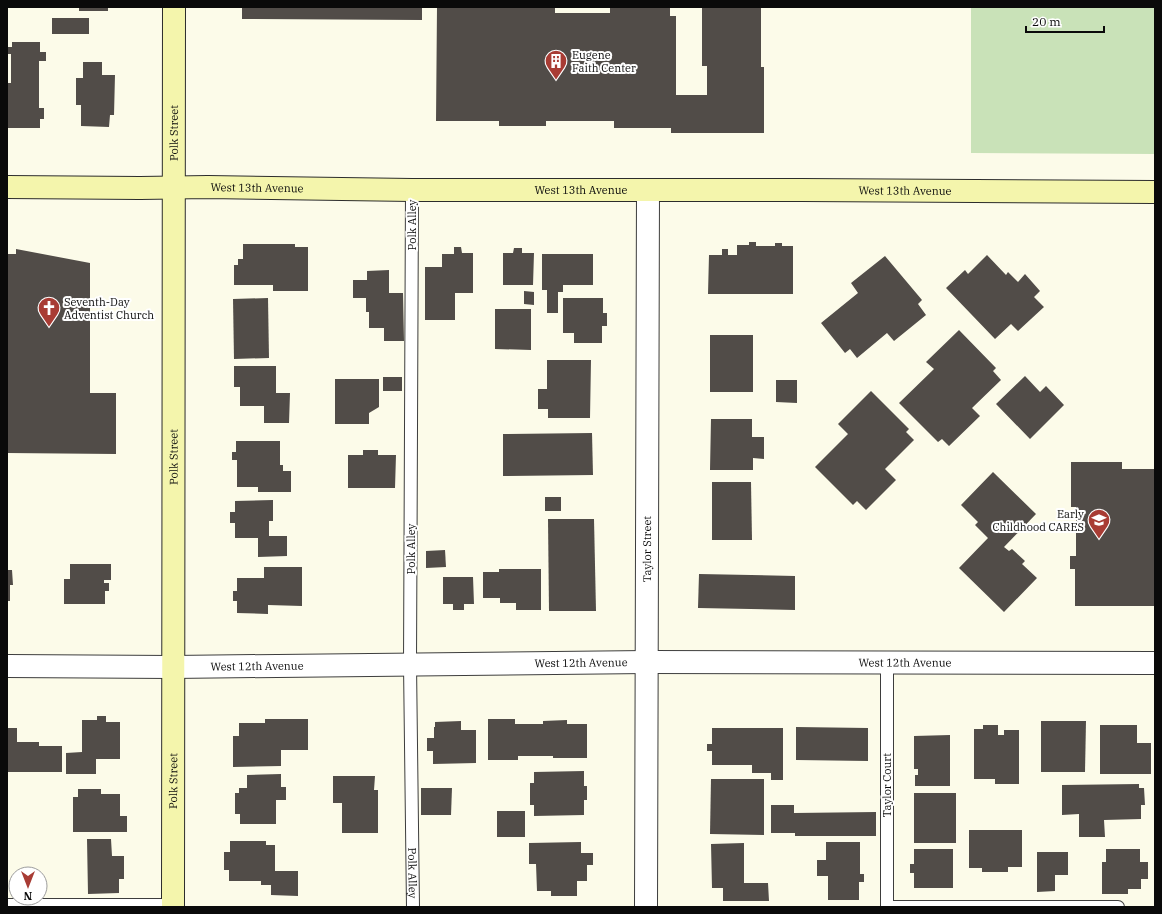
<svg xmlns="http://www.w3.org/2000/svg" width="1162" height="914" viewBox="0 0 1162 914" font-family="'IBM Plex Serif',serif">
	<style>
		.green { fill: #c9e2b8 }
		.building { fill: #514c48 }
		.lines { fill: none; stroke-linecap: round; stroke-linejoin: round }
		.lane-casing { stroke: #3d3d3d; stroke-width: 14 }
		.street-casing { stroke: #3d3d3d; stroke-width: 24 }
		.secondary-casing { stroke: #2c2c2c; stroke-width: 24 }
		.lane { stroke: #fff; stroke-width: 12 }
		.street { stroke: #fff; stroke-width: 22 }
		.secondary { stroke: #f4f5ac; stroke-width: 22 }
		.labels { text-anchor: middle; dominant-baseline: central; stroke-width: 4; stroke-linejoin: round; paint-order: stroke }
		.poi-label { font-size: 11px; fill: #0a0a0a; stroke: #fff; text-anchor: start }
		.street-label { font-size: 11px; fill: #0a0a0a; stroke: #fff }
	</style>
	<rect width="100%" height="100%" fill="#fcfbe9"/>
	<!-- green -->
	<path class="green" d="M971,7H1155V154L971,153Z"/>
	<!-- building -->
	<g class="building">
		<rect x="79" y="7" width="29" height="4"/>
		<path d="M242,7H422V20L242,19Z"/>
		<path d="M437,7H555V13H610V7H670V16H676V95H707V66H702V7H761V67H764V133H671V128H614V121H546V126H499V121H436Z"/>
		<rect x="52" y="18" width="37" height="16"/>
		<path d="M12,42H40V52H46V61H39V108H44V119H40V128H7V83H11V54H7V47H12Z"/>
		<path d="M83,62H102V75H115L114,115H110L109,127L81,126V105H76V78H83Z"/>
		<path d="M749,242H756V246H775V243H782V246H793V294H708L709,255H722V249H728V255H737V245H749Z"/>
		<path d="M243,244H295V247H308V291H273V285H234V265H238V259H243Z"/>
		<path d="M454,247H461L462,253H473V293H455V320H425V267H442V254H454Z"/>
		<path d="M514,248H522V253H534L533,285H503V253H513Z"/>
		<path d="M16,249L90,263V393H116V454L7,453V254H16Z"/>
		<path d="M542,254H593V285H563V292H558V313H547V290H542Z"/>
		<path d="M987,255L1006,275L1008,272L1018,282L1025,274L1040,291L1034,297L1044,307L1018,331L1011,324L995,339L946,288L965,270L968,274Z"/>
		<path d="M885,256L922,300L918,304L926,315L894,341L887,333L857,358L850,349L845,353L821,323L858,293L851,283Z"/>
		<path d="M389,270V293H403L404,341H384V328H369V312H366V298H353V280H367V271Z"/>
		<path d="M524,291L534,292V305L524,304Z"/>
		<path d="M268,298L269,358L234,359L233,299Z"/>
		<path d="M563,298H603V313H607V326H602V343H574V333H563Z"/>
		<path d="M495,309H531V350L495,349Z"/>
		<path d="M959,330L996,368L993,371L1001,380L972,408L980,416L949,446L942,439L938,442L899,403L934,369L926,362Z"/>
		<rect x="710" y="335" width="43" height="57"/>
		<path d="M547,360H591L590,418H548V409H538V389H547Z"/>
		<path d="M234,366H276V393H290L289,423H264V406H240V387H234Z"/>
		<path d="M1025,376L1040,392L1046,386L1064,405L1030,439L996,404Z"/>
		<rect x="383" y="377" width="19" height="14"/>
		<path d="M335,379H379V407L369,413V424H335Z"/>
		<path d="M776,380H797V403L776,402Z"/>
		<path d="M871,391L909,429L906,432L914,440L885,469L896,480L866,510L857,501L853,505L815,467L848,434L838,424Z"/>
		<path d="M711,419H752V437H764V459L753,458V470H710Z"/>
		<path d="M592,433L593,475L503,476V434Z"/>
		<path d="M236,441H280V465H283V471H291V492H258V487H237V460H232V452H236Z"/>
		<path d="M363,450H378V455H396L395,488H348V455H363Z"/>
		<path d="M1071,462H1122V469H1155V606H1075V569H1070V556H1076V507H1071Z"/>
		<path d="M993,472L1036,514L1004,547L1009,551L1012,549L1025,561L1022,564L1037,578L1004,612L959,568L988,538L975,525L978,522L961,505Z"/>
		<path d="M712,482H751L752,540H712Z"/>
		<rect x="545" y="497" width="16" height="14"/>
		<path d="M273,500V521H269V536H287V556L258,557V538H235V523H230V512H235V501Z"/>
		<path d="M548,519H594L596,611H549Z"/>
		<path d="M445,550L446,567L426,568V551Z"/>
		<path d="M70,564H111V580H104V583H109V591H105V604H64V579H70Z"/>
		<path d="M264,567H302V606L268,605V614L237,613V601H233V591H237V578H264Z"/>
		<path d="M499,569H541V610H516V603H500V598H483V572H499Z"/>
		<path d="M7,570H12L13,585H10V601H7Z"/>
		<path d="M699,574L795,576V610L698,608Z"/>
		<path d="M443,577H473L474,604H464V610H453V604H443Z"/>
		<path d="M97,716H106V722H120V759H96V774H66V753L82,752V720H97Z"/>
		<path d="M265,719H308V750H281V766L233,767V736H239V723H265Z"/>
		<path d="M488,719H515V724H543V721L567,720V724H587V758H553V756H518V760H488Z"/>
		<path d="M461,721V730H476V763L433,764V751H427V738H434V727H435V722Z"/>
		<path d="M1041,721H1086L1085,772H1041Z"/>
		<path d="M983,725H998V735H1004V730H1019V784H995V779H974V729H983Z"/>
		<path d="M1100,725H1137V743H1151V774H1100Z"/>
		<path d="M796,727L868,728V761L796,760Z"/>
		<path d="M7,728H17V742H39V746H62V772H7Z"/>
		<path d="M712,728H783V780H771V773H752V765H712V751H707V744H712Z"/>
		<path d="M950,735V786H915V775H918V769H914V736Z"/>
		<path d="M584,771V786H587V800H584V815L534,816V805H530V783H534V772Z"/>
		<path d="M281,774V787H286V800H276V824H240V814H235V793H239V788H247V775Z"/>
		<path d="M333,776H375L374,790H378V833H342V803H333Z"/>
		<path d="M711,779H764V835L710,834Z"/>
		<path d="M1139,784V788H1144L1145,805H1141V819L1104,820L1105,837H1079V814L1062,815V785Z"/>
		<path d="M421,788H452L451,815H421Z"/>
		<path d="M78,789H101V794H120V816H127V832H73V797H78Z"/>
		<rect x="914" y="793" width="42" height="50"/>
		<path d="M771,805H794V813L876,812V836H795V833H771Z"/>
		<rect x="497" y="811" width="28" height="26"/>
		<path d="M969,830H1022V867H1008V872H982V868H969Z"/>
		<path d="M87,839H111L112,856H124V879H119V893L88,894Z"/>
		<path d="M230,841H266V845H275V871H298V896L271,895V885H261V881H229V870H224V852H230Z"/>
		<path d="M581,842V853H593V865H587V881H577V896H551V891H537L536,864H529V843Z"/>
		<path d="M826,842H860V874H864V882H859V900H828V876H817V860H826Z"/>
		<path d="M744,843V883H768L769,901H723V888H712L711,844Z"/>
		<path d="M914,849H953V888H914V873H910V864H914Z"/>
		<path d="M1106,849H1140V862H1148V879H1141V889H1128V894H1102V862H1106Z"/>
		<path d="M1037,852H1068V875H1055V891L1037,892Z"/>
	</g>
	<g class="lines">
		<!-- lane casing -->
		<g class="lane-casing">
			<g id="lane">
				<path id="s1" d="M412,190L410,664L413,907"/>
				<path d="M887,663V907"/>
				<path d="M7,905H173"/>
				<path d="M887,907H1118"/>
			</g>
		</g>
		<!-- street casing -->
		<g class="street-casing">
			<g id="street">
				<path id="s2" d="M7,666L172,667L647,662L1155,663"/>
				<path id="s3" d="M646,907L648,190"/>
			</g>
		</g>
		<!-- secondary casing -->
		<g class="secondary-casing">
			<g id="secondary">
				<path id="s4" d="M7,187L140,188L208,187L412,190H802L1155,192"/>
				<path id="s5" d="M173,907L174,7"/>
			</g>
		</g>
		<!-- lane -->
		<use href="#lane" class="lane"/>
		<!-- street -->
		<use href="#street" class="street"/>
		<!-- secondary -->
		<use href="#secondary" class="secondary"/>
	</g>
	<!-- icons -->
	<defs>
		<g id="building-pin" transform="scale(1.15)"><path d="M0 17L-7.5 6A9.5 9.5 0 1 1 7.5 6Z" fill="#a83c34" stroke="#fff"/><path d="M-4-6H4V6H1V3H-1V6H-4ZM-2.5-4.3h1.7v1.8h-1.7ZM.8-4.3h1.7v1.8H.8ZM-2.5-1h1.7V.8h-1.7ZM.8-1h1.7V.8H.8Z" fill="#fff"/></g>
		<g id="church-pin" transform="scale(1.15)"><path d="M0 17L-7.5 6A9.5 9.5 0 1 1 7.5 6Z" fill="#a83c34" stroke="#fff"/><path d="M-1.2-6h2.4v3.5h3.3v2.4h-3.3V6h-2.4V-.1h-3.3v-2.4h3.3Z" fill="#fff"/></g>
		<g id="school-pin" transform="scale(1.15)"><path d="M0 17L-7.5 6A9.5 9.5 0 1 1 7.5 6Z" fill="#a83c34" stroke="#fff"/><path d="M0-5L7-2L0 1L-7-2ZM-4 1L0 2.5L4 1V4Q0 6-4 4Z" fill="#fff"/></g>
	</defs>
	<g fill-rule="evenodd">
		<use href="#building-pin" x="556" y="61"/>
		<use href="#church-pin" x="49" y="308"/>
		<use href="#school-pin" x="1099" y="520"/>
	</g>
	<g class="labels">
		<!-- poi labels -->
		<g class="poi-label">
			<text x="572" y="55">Eugene<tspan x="572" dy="13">Faith Center</tspan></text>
			<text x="64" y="302">Seventh-Day<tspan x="64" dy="13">Adventist Church</tspan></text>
			<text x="1084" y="514" text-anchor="end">Early<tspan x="1084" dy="13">Childhood CARES</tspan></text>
		</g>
		<!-- street labels -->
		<g class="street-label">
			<text stroke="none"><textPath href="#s5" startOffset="774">Polk Street</textPath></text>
			<text stroke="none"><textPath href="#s4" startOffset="250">West 13th Avenue</textPath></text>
			<text stroke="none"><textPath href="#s4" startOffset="574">West 13th Avenue</textPath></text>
			<text stroke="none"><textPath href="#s4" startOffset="898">West 13th Avenue</textPath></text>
			<text transform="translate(412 225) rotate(-90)">Polk Alley</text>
			<text stroke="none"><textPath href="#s5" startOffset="450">Polk Street</textPath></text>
			<text transform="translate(411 549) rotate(-90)">Polk Alley</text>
			<text stroke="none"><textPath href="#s3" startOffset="358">Taylor Street</textPath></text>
			<text stroke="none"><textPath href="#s2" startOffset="574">West 12th Avenue</textPath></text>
			<text stroke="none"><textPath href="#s2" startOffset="898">West 12th Avenue</textPath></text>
			<text stroke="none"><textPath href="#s2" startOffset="250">West 12th Avenue</textPath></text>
			<text stroke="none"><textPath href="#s5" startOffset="126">Polk Street</textPath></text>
			<text transform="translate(887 785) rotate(-90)">Taylor Court</text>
			<text stroke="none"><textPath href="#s1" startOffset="683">Polk Alley</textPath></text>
		</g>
	</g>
	<!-- border -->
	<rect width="1162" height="914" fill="none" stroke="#0a0a0a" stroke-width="16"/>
	<!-- north arrow -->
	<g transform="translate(28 886) rotate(180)"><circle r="19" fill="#ffffff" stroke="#9d9d9d"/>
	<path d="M0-3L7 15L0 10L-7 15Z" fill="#a83c34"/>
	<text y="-6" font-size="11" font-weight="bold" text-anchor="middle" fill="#0a0a0a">N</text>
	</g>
	<!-- scale -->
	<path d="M1026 26v6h78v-6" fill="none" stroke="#0a0a0a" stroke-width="2"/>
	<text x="1032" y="26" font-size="12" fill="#0a0a0a" stroke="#ffffff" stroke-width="3" paint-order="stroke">20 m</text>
</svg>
